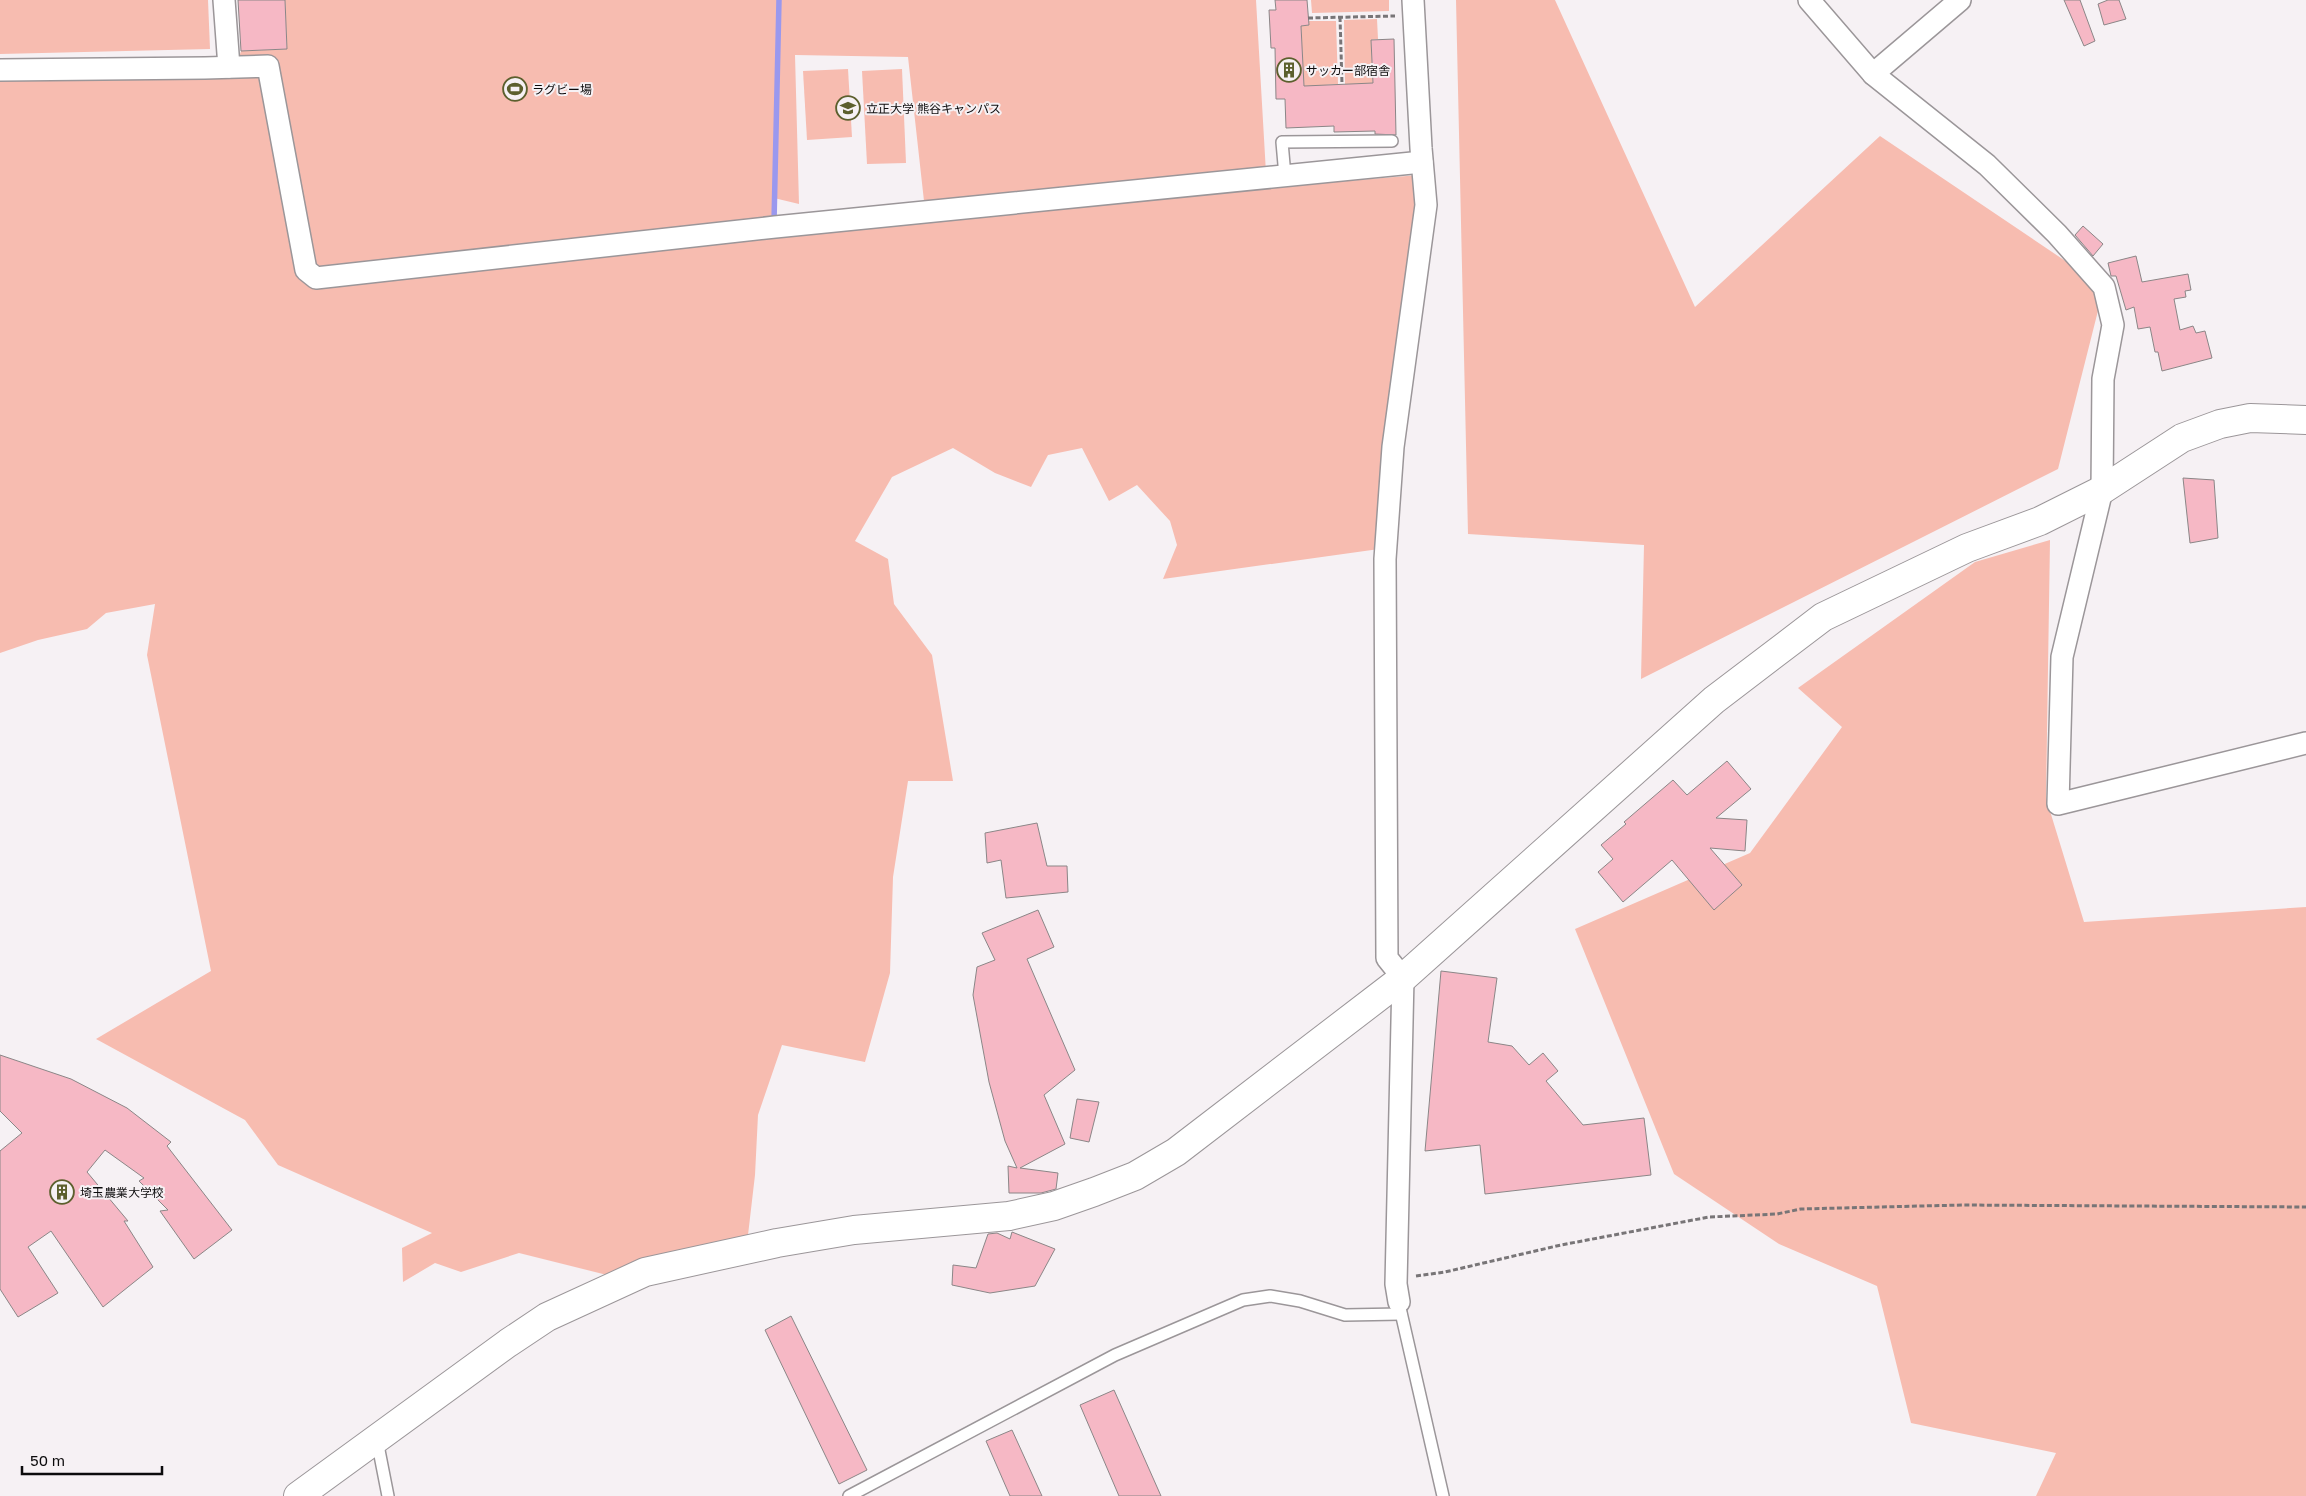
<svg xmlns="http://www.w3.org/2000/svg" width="2306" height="1496" viewBox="0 0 2306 1496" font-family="'Golos Text','Noto Sans JP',sans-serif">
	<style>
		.green { fill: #f7bcb0 }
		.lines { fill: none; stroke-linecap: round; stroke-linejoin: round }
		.stream { stroke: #9a98ee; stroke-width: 5.5 }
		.building { fill: #f6b8c5; stroke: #8b8687 }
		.lane-casing { stroke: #9b9699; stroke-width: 14 }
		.street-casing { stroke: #9b9699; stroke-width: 24 }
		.secondary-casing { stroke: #9b9699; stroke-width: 30 }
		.path { stroke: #787577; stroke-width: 3; stroke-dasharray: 5 2.5; stroke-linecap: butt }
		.lane { stroke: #fff; stroke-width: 11 }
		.street { stroke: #fff; stroke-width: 21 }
		.secondary { stroke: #fff; stroke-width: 28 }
		.labels { text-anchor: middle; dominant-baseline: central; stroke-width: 4; stroke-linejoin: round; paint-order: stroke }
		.poi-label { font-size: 12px; fill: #0c0b0c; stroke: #f6f1f4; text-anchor: start }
	</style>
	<rect width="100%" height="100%" fill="#f6f1f4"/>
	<!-- green -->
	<g class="green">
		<path d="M0,0H208L210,49L0,54Z"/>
		<path d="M285,0H1256L1266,173L924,201L908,57L795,55L799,204L774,198L775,223L317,275L270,63L237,64L241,51L287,49Z"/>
		<path d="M1311,0H1389V11L1312,13Z"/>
		<path d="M1456,0H1555L1695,307L1880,136L2104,287L2058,469L1641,679L1644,545L1468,534Z"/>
		<path d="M1377,19L1378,39L1371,40L1374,107L1361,84H1345L1344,20Z"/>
		<path d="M1309,21H1336L1338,84L1326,85V90L1304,93L1301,26L1309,25Z"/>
		<path d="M848,69L852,137L807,140L803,71Z"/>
		<path d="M902,69L906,163L867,164L862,71Z"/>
		<path d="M259,73L302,276L1142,198L1419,175L1379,549L1163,579L1177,545L1170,521L1137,485L1109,501L1082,448L1048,455L1031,487L995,473L953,448L892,477L855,541L888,559L894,604L932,655L953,781H908L893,877L890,973L865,1062L782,1045L758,1115L755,1175L748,1235L664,1258L611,1276L519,1253L461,1272L435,1263L403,1282L402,1248L432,1233L278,1165L245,1120L96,1039L211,971L147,655L155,604L106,613L87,629L38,640L0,653V78Z"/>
		<path d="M2050,540L2046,798L2084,922L2306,907V1496H2036L2056,1453L1911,1423L1877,1286L1779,1244L1674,1174L1575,929L1750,853L1842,727L1798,688L1975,562Z"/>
	</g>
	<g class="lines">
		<!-- stream -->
		<path class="stream" d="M774,222L779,0"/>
	</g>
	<!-- building -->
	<g class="building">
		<path d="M238,0H285L287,49L241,51Z"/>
		<path d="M1275,0H1307L1309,25L1301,26L1304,86L1373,83L1371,40L1394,39L1396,135L1375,134V131L1334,132V126L1286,128L1285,99H1276L1275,48H1271L1269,10H1276Z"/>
		<path d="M2064,0H2080L2095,41L2084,46Z"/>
		<path d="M2108,0H2119L2126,19L2104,25L2098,4Z"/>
		<path d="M2083,226L2103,244L2093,256L2075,235Z"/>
		<path d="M2136,256L2142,282L2188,274L2191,290L2185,291L2186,297L2174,299L2180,330L2193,326L2196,333L2205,331L2212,358L2162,371L2158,352H2155L2150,327L2138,329L2134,307L2126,310L2116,276H2111L2108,263Z"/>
		<path d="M2183,478L2214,480L2218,538L2190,543Z"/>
		<path d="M1727,761L1751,789L1716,818L1747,820L1745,851L1710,848L1742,885L1714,910L1672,860L1623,902L1598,872L1613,859L1601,845L1626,824L1624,822L1673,780L1687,795Z"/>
		<path d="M1037,823L1047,866H1067L1068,892L1006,898L1001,860L987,863L985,833Z"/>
		<path d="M1038,910L1054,947L1027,959L1075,1070L1044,1095L1065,1144L1020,1168L1058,1173L1056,1189L1041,1193H1009L1008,1166L1017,1168L1005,1141L989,1082L973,995L977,967L995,960L982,933Z"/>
		<path d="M1441,971L1497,978L1488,1042L1512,1046L1529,1065L1543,1053L1558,1071L1546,1081L1583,1125L1644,1118L1651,1175L1485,1194L1480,1145L1425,1151Z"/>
		<path d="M0,1055L71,1079L127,1108L171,1142L167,1146L232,1230L194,1259L160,1211L168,1210L139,1181L144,1178L105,1150L87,1172L128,1221H124L153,1267L103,1307L51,1231L28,1247L58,1293L18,1317L0,1289V1151L22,1133L0,1111Z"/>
		<path d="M1077,1099L1099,1102L1089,1142L1070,1138Z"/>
		<path d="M1012,1232L1055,1249L1035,1286L990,1293L952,1285L953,1265L976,1268L988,1234L997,1233L1010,1239Z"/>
		<path d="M791,1316L867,1470L839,1484L765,1330Z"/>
		<path d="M1114,1390L1161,1496H1119L1080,1405Z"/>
		<path d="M1012,1430L1042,1496H1010L986,1441Z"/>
	</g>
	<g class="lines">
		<!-- lane casing -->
		<g class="lane-casing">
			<g id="lane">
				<path d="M1285,176L1282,142L1392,141"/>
				<path d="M1400,1308L1443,1496"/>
				<path d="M377,1440L388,1496"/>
				<path d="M849,1496L1115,1355L1243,1300L1270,1296L1300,1301L1345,1315L1401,1314"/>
			</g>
		</g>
		<!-- street casing -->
		<g class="street-casing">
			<g id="street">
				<path d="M224,0L229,67"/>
				<path d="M1809,0L1873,74L1987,165L2057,234L2104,287L2113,325L2103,379L2102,490L2062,657L2058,804L2306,743"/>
				<path d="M0,70L205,68L268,66L306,270L316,278L775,227L1422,162"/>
				<path d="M1873,74L1960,0"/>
				<path d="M1399,1302L1396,1284L1403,978L1387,958L1385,559L1393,447L1426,205L1421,148L1413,0"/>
			</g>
		</g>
		<!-- secondary casing -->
		<g class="secondary-casing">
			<path id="secondary" d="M298,1496L508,1343L547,1317L645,1272L777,1243L854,1230L1009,1216L1054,1206L1094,1192L1135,1176L1176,1152L1403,978L1714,700L1823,617L1967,548L2040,521L2102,490L2182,438L2220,424L2250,418L2306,420"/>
		</g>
		<!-- path -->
		<g class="path">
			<path d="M1340,17L1342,84"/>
			<path d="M1308,18L1395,16"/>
			<path d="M1416,1276L1445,1272L1561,1245L1709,1217L1777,1214L1801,1209L1962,1205L2306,1207"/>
		</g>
		<!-- lane -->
		<use href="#lane" class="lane"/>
		<!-- street -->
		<use href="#street" class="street"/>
		<!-- secondary -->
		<use href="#secondary" class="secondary"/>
	</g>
	<!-- icons -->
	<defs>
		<g id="building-ring" transform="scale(1.25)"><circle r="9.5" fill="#f6f1f4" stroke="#5c5f2d" stroke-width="1.5"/><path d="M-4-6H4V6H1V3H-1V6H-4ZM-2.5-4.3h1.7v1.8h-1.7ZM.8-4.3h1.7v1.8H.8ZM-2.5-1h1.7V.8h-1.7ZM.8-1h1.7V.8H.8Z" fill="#5c5f2d"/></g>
		<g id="stadium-ring" transform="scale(1.25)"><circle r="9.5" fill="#f6f1f4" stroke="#5c5f2d" stroke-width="1.5"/><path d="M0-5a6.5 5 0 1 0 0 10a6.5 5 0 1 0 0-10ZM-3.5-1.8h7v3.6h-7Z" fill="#5c5f2d"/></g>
		<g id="university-ring" transform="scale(1.25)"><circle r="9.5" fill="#f6f1f4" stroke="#5c5f2d" stroke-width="1.5"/><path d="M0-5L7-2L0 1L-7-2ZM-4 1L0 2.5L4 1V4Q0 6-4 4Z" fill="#5c5f2d"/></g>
	</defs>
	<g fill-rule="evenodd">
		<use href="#building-ring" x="1289" y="70"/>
		<use href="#stadium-ring" x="515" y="89"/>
		<use href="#university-ring" x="848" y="108"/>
		<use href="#building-ring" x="62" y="1192"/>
	</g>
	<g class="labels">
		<!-- poi labels -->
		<g class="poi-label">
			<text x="1306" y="70">サッカー部宿舎</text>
			<text x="532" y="89">ラグビー場</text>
			<text x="866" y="108">立正大学 熊谷キャンパス</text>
			<text x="80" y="1192">埼玉農業大学校</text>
		</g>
	</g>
	<!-- scale -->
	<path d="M22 1466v8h140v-8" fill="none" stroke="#0c0b0c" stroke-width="2.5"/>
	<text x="30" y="1466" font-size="15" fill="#0c0b0c" stroke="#f6f1f4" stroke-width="4" paint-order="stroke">50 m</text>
</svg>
